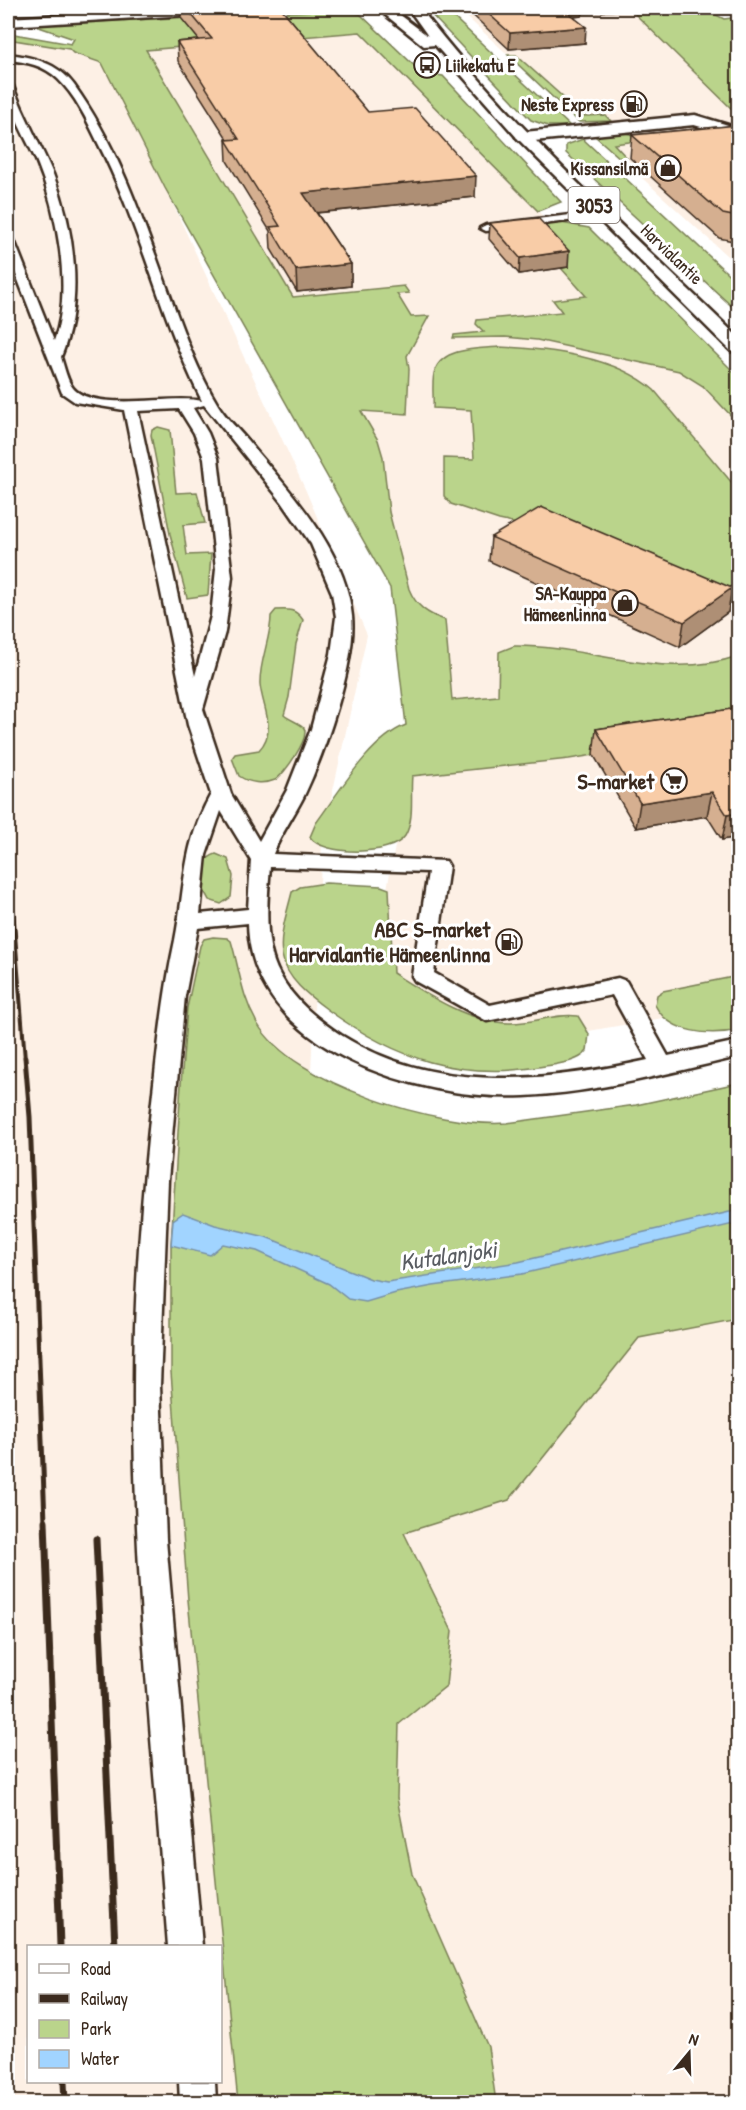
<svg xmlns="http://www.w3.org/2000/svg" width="746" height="2110" viewBox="0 0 746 2110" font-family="'Patrick Hand',sans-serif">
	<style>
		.built { fill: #fdf0e5; fill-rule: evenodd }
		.green { fill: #bad48b; stroke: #7a7f54; stroke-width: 1.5 }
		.water { fill: #a1d4ff; stroke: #7890a5; stroke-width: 1.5 }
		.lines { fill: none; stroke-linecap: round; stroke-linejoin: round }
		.lane-casing { stroke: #3b2a1e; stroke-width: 5 }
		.street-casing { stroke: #3b2a1e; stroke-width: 5 }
		.primary-casing { stroke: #3b2a1e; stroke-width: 5 }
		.lane { fill: #fff; fill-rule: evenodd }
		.street { fill: #fff; fill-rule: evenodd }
		.primary { fill: #fff; fill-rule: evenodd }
		.rail-far2 { stroke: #3b2a1e; stroke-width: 4 }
		.rail-far1 { stroke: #3b2a1e; stroke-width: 5 }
		.rail { stroke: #3b2a1e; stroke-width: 7 }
		.wall { fill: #d5af90; stroke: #3b2a1e; stroke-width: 1.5 }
		.shaded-wall { fill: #ae8f75; stroke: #3b2a1e; stroke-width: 1.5 }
		.building { fill: #f8cca7; stroke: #3b2a1e; stroke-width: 1.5 }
		.labels { text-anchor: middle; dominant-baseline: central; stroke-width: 6; stroke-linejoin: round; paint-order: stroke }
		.far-poi-label { font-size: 18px; font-weight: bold; fill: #3b2a1e; stroke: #fff; text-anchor: end }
		.far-street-label { font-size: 18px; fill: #3b2a1e; stroke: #fff }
		.shield { fill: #fff; stroke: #766a62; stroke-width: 1.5 }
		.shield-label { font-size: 21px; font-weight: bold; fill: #3b2a1e }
		.poi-label { font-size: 22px; font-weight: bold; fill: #3b2a1e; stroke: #fff; text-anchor: end }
		.water-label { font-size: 24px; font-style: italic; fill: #5a5d62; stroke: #fff }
	</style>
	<rect width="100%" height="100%" fill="#fff"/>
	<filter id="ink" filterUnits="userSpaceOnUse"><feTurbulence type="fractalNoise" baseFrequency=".0167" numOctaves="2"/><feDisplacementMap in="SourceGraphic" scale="12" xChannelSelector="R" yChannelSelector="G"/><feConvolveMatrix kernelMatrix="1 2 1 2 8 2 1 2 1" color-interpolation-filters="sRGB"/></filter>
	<g filter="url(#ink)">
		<!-- built -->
		<g class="built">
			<path d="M457,8H629L634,12L738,115V266Z"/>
			<path d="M360,32L538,211L738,423V1005L462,1053L370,979L413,751L378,440L152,60L108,64L306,491L367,635L322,841L311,1071L173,1224L171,1372L188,1600L509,1500L639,1337L738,1319V2102H8V36L152,59L146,49ZM28,1946H220V2082H28Z"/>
		</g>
		<!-- green -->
		<g class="green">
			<path d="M629,8H703L724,19L738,17V115Z"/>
			<path d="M426,9L449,13L570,126H548L531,120Z"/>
			<path d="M335,10L360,14L422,73L443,76L561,202L538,211L360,32L146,50L293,297L404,286L409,293L397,294L411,317L429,316L407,356L409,369L407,414L361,411L378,440L383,457L389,512L409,589C416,606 427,614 445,620L452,700L498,696L499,652L514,646C589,645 663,682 738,656V732L569,759L412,776C410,795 415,819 405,836C392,856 322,856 310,837L316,823C339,792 370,739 406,725L390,588L165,188L102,63L73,53L69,49L8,39V33L71,44L74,39L33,25Z"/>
			<path d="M508,55H516L584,116L605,115L611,121L579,122Z"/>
			<path d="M626,133L636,136L629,142L614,144L627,158L621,159L595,136Z"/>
			<path d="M583,139L738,283V312L566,153V145Z"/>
			<path d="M556,222L589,228L738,376V423L703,386L679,371L537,340L505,337L453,338L454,335L484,332L476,324L477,320L562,312L553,300L586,296L561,268L567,267L490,231Z"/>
			<path d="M499,347C549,349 615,356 654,390L738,490V587L733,588L738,604L714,601L561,533L499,520L451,504L444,496V458L474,459L471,410L433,408C434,397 431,380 435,370C444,347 479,349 499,347Z"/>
			<path d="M158,427L170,430L176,493L197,492L205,523L183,525L187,555L211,554L208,595L187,598L170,534L151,435L152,430Z"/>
			<path d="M276,610C288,609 296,609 303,620L296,644L289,697L284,715C289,720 301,723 304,728C310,738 284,775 275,780C263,785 249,783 239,776L232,758L235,754L259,750C278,730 262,707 260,684C259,662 271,638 271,616Z"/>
			<path d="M216,854L228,859L233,876L231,897L221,904L209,900C200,885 195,861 216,854Z"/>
			<path d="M326,883L381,886L389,889L393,973C426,994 469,1023 509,1023C533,1024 554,1013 578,1016L589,1034L587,1051C579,1062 558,1064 545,1066C460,1081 396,1059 328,1010C309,996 286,979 282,955C279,934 287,913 292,892L300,887Z"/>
			<path d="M213,937L227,938L231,941C240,971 241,995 257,1023C293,1085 440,1128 507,1123L636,1105L738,1083V1319L639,1338L509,1500L404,1533L452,1631L446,1686L399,1724L397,1798L412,1874L488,2047L496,2102H238L188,1600L171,1372V1245L181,1084L187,1008L200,946L204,939Z"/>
			<path d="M738,976V1030C711,1036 669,1034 655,1005L657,995L663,991Z"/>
		</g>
		<!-- water -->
		<path class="water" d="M738,1210V1223L522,1274L433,1286L396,1293L366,1302L348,1299L329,1284L257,1251L223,1244L210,1255L171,1245L173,1220L183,1213L215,1225L266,1237L371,1279L387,1282L518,1262Z"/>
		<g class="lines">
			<!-- lane casing -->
			<g class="lane-casing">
				<g id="lane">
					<path d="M8,54C33,57 58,63 74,85C120,149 144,224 171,298C184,334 198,372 218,405C226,418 238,429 248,441C289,491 345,547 352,616C357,661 324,754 304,796C294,816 281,833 273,854L446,861L449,866L434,973L490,1005L618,978L626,981L668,1056L738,1041V1057C668,1073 596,1093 524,1096C419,1101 250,1050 248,923L198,928L185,996L168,1180L160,1385L166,1540L202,1946H168C154,1760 133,1573 134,1387C134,1298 141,1207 150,1119C157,1058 162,999 175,940C186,884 182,846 211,794L188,725L124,410L75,402L62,393L8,254V236L14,240L54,341C73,290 57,209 36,160C25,135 8,111 8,83L13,86C24,116 40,144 53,174C75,230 84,301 61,357C64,366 67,381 73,388C94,413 174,394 202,401C160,317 140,224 97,141C87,120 75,95 58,79C44,65 26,62 8,60ZM204,405L282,502L311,544L332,593L336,617L331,654L311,729L287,790L259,841L231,794L203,709L225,632L232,577L218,458L208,433L193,408ZM179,409L194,433L204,458L216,569L211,616L195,676L138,411ZM221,811L251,860L248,909L200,914L206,855ZM270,867L428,872L412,976L415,981L487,1021L612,995L648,1060C545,1082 435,1094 341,1035C317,1019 294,1001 280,975C263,945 267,900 270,867Z"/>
					<path d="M604,211L608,212V216L486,231L480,228L486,225Z"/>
					<path d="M179,2082H215L216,2102H180Z"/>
				</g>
			</g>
			<!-- street casing -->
			<g class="street-casing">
				<path id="street" d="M695,115L738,128V137L694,125L524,142L516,137L524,132Z"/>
			</g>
			<!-- primary casing -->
			<g class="primary-casing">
				<g id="primary">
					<path d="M179,8H240L234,12L8,26V18Z"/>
					<path d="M377,8H391L428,36L408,8H420C513,129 629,231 738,337V353L731,351L519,140L435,45L424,46Z"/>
				</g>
			</g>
			<!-- lane -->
			<use href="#lane" class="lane"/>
			<!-- street -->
			<use href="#street" class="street"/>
			<!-- primary -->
			<use href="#primary" class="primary"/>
			<!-- rail-far2 -->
			<path class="rail-far2" d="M8,847L25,1059"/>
			<!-- rail-far1 -->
			<path class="rail-far1" d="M25,1057L30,1117L45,1522"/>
			<!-- rail -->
			<g class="rail">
				<path d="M45,1521L60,1946"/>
				<path d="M96,1539L115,1946"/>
				<path d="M64,2082L65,2102"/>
			</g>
		</g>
		<!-- wall -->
		<g class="wall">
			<path d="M180,8H281L368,112L475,197L317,213L351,264V286L297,292L271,249L270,231L227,161L226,140H228L178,61L177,42L199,40L181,18Z"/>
			<path d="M465,8H648L583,13L582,16L574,17L585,43L509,49Z"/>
			<path d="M727,8H738V14Z"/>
			<path d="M738,125V242L719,238L630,158L632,135Z"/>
			<path d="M490,223L568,267L519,274L489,239Z"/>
			<path d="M491,537L728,612L680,647L489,561Z"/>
			<path d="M738,708V837L722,840L707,816L636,828L593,754L596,729Z"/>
		</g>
		<!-- shaded-wall -->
		<g class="shaded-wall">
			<path d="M557,8H648L583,13L582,16L556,18Z"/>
			<path d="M586,27L585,43L509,49L510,33Z"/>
			<path d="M476,176L475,197L304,214L303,193Z"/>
			<path d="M569,251L568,267L519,274L520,258Z"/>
			<path d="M351,264V286L297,292L296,270Z"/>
			<path d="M732,588L728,612L680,647L684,622Z"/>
			<path d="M712,792L707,816L636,828L640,803Z"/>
			<path d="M738,813V837L722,840L727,815Z"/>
		</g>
		<!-- building -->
		<g class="building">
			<path d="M186,8H281L368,112L415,108L476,176L303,193L351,264L296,270L270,227L280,226L226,140L239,139L177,42L212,39Z"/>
			<path d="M482,8H562L586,27L510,33Z"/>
			<path d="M738,125V217L723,214L632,135Z"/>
			<path d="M538,218L569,251L520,258L490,223Z"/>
			<path d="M541,507L732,588L684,622L491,537Z"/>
			<path d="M738,708V813L727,815L712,792L640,803L596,729Z"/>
		</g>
	</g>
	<!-- icons -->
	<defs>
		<g id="bus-ring" transform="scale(1.35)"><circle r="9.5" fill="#fff" stroke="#3b2a1e" stroke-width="1.5"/><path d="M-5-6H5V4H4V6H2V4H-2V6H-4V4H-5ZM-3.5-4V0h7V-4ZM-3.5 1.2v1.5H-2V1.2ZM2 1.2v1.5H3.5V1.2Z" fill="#3b2a1e"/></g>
		<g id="fuel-ring" transform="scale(1.35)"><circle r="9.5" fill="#fff" stroke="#3b2a1e" stroke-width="1.5"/><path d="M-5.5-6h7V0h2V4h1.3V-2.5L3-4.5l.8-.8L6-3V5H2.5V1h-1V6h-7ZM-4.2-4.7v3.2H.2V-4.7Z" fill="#3b2a1e"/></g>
		<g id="shop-ring" transform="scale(1.35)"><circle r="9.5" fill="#fff" stroke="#3b2a1e" stroke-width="1.5"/><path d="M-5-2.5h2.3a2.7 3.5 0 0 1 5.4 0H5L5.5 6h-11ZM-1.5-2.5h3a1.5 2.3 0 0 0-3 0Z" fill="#3b2a1e"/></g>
		<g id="supermarket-ring" transform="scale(1.35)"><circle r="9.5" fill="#fff" stroke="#3b2a1e" stroke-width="1.5"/><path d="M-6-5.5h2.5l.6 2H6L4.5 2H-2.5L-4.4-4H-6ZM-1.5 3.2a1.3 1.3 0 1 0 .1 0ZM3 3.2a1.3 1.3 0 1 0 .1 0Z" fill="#3b2a1e"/></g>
	</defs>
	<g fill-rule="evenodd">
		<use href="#bus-ring" x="427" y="65"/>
		<use href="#fuel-ring" x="634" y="104"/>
		<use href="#shop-ring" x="668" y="168"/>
		<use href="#shop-ring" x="625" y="603"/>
		<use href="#supermarket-ring" x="674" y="781"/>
		<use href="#fuel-ring" x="509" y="942"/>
	</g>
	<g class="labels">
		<!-- far-poi labels -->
		<g class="far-poi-label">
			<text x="446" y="65" text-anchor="start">Liikekatu E</text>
			<text x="614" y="104">Neste Express</text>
			<text x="648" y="168">Kissansilmä</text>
			<text x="606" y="593">SA-Kauppa<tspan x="606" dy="21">Hämeenlinna</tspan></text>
		</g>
		<!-- far-street labels -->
		<g class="far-street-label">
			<text transform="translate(672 254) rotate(44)">Harvialantie</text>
		</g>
		<!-- shield labels -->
		<rect class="shield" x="568.5" y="187" width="51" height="36" rx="4.5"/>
		<g class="shield-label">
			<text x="594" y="205">3053</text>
		</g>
		<!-- poi labels -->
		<g class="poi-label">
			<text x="654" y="781">S-market</text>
			<text x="490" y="929">ABC S-market<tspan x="490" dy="25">Harvialantie Hämeenlinna</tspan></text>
		</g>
		<!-- water labels -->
		<g class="water-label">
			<text transform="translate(448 1255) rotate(-8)">Kutalanjoki</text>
		</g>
	</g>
	<!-- margin -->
	<rect width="746" height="2110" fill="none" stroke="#fff" stroke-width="30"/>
	<rect x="15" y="15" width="716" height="2080" fill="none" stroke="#3b2a1e" stroke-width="2" filter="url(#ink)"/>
	<!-- legend -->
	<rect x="27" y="1945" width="195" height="138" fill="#ffffff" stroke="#b1aaa5" stroke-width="1.5"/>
	<rect x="39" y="1964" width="30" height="9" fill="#ffffff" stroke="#b1aaa5" stroke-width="1.5"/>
	<text x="81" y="1975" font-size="18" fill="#3b2a1e">Road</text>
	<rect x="39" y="1994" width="30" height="9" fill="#3b2a1e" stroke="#b1aaa5" stroke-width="1.5"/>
	<text x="81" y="2005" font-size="18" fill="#3b2a1e">Railway</text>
	<rect x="39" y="2020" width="30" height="18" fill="#bad48b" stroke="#b1aaa5" stroke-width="1.5"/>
	<text x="81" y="2035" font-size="18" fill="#3b2a1e">Park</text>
	<rect x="39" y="2050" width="30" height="18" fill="#a1d4ff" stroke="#b1aaa5" stroke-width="1.5"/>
	<text x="81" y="2065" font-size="18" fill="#3b2a1e">Water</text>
	<!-- north arrow -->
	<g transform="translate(689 2053) rotate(19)" stroke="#ffffff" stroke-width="4.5" paint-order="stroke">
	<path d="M0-4.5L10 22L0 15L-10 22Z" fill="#3b2a1e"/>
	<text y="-9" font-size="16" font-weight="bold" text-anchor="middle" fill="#3b2a1e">N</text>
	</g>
</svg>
